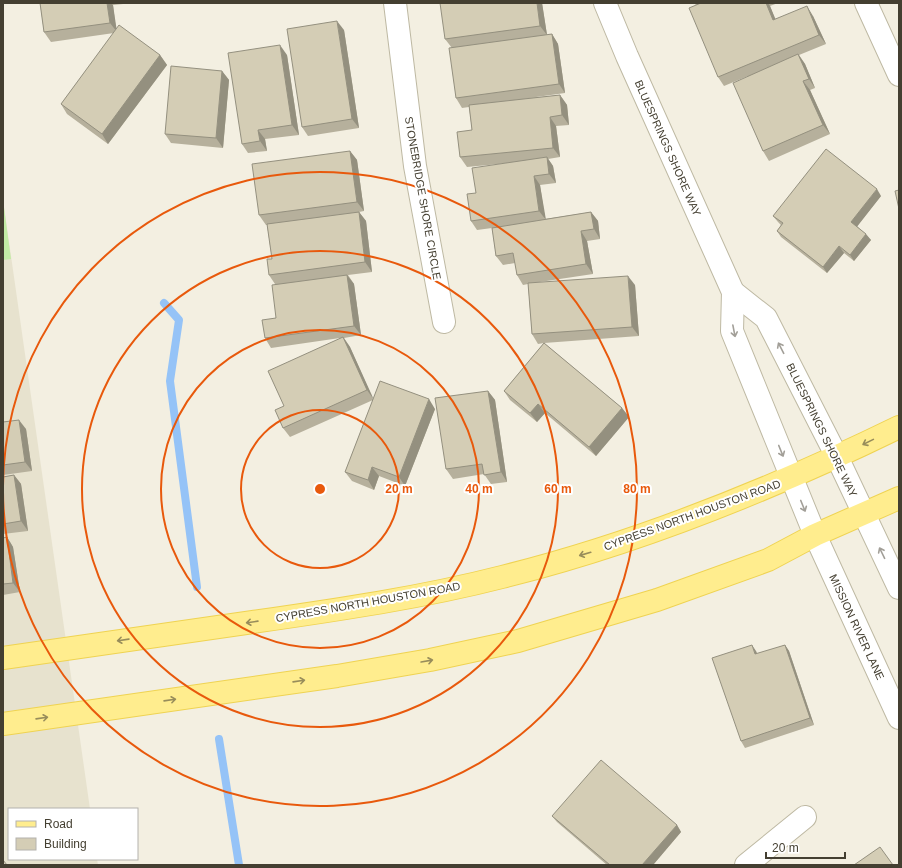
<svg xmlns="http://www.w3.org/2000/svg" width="902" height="868" viewBox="0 0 902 868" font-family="Helvetica,sans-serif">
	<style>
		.residential { fill: #e7e2ce }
		.green { fill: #c3eca5 }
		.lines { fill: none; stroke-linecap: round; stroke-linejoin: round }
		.stream { stroke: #95c3f7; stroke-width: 8 }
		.minor-casing { stroke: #beb9a3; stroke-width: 24 }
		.major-casing { stroke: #efd352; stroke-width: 24 }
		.minor { stroke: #fff; stroke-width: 22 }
		.major { stroke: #ffed8e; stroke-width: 22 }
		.wall { fill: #b6b09c }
		.shaded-wall { fill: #94907f }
		.building { fill: #d4cdb5; stroke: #94907f }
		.oneway { stroke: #a29f98 }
		.oneway2 { stroke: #988d5b }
		.ring { fill: none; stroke: #e8590c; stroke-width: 2 }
		.labels { text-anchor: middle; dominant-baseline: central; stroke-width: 4; stroke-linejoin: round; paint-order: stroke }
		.street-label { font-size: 11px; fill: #443f31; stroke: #fff }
		.centre { fill: #e8590c; stroke: #fff; stroke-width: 2 }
		.ring-label { font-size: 12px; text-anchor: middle; font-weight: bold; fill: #e8590c; stroke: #fff; stroke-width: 4; stroke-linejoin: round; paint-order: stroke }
	</style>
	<rect width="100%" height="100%" fill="#f3efe1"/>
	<!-- residential -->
	<path class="residential" d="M3,200L90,809H9V859H97L98,865H3Z"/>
	<!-- green -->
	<path class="green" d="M3,200L11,259L3,260Z"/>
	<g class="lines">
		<!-- stream -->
		<g class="stream">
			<path d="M164,303L179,320L170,381L197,587"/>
			<path d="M219,739L239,865"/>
		</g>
		<!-- minor casing -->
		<g class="minor-casing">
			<g id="minor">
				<path d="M395,3L415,166L444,322"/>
				<path d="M605,3L627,56L733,292L732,331L815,535L899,718"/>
				<path d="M866,3L899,75"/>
				<path d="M733,292L766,318L837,457L899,588"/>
				<path d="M746,865L805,817"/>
			</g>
		</g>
		<!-- major casing -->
		<g class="major-casing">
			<g id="major">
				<path d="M3,658C86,646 170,634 253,622C336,610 420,598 502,577C639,543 772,489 899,427"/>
				<path d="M3,724L337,676L430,660L518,641L657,600L768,560L815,535L899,498"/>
			</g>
		</g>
		<!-- minor -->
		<use href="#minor" class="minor"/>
		<!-- major -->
		<use href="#major" class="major"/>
	</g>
	<!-- wall -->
	<g class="wall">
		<path d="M40,3H123V4L113,5L116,30L160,55L167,65L108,144L67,114L61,104L114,33L51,42L44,32Z"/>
		<path d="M542,3L547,35L552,34L558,44L565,93L529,98L560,95L567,105L569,125L556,126L560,157L548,159L553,166L556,183L540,185L545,219L591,212L598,221L600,239L587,241L593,274L533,283L635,285L639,336L544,343L622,408L629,417L596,456L545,413L537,422L510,400L504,391L544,343L538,344L532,334L528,284L523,285L517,275L515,263L503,265L496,256L492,228L477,230L471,221L476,193L509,163L467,167L460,157L472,130L469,107L462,108L456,98L452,48L445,39Z"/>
		<path d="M694,3H778L770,6L775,19L813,16L826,44L799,55L805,64L815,88L810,90L830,134L769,161L763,151L748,76L724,86L718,77L696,5Z"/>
		<path d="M344,30L359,128L308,136L302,127Z"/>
		<path d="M287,55L299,135L265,139L267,151L248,153L242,144Z"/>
		<path d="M222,71L229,80L223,148L171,143L165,134Z"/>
		<path d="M350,151L357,160L364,211L359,212L366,221L372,272L348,275L354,284L361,335L344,338L350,347L373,399L435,409L405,486L379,476L374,490L352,481L345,472L373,400L290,437L283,428L284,406L340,338L271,348L265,338L276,318L275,284L269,275L272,259L267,225H266L259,215Z"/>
		<path d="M881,196L857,226L871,240L854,261L844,253L827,273L781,237L777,231L781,225L778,222L773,216Z"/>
		<path d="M488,391L495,400L507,482L491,484L484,474L453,479L446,469Z"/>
		<path d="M3,422L26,429L32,471L3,475Z"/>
		<path d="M14,475L21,484L28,531L3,534V477Z"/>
		<path d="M7,537L13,547L20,592L3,595V538Z"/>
		<path d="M785,645L789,651L814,725L745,748L741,741L756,651L757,654Z"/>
		<path d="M552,816L677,825L681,832L653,865H607L557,822Z"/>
	</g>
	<!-- shaded-wall -->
	<g class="shaded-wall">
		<path d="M107,3H111L113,5L117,32L110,23Z"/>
		<path d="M537,3H542L547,35L540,26Z"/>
		<path d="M766,3H768L770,6L780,30L773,20Z"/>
		<path d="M807,6L813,16L826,44L819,35Z"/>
		<path d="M337,21L344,30L359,128L352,119Z"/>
		<path d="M552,34L558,44L565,93L559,84Z"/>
		<path d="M280,45L287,55L299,135L292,125Z"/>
		<path d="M798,54L805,64L815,88L809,79Z"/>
		<path d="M160,55L167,65L108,144L102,134Z"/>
		<path d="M222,71L229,80L223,148L216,138Z"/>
		<path d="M803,81L810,90L830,134L823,125Z"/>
		<path d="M560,95L567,105L569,125L562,115Z"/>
		<path d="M550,117L556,126L560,157L553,148Z"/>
		<path d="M258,130L265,139L267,151L260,141Z"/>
		<path d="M350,151L357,160L364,211L357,202Z"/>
		<path d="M547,157L553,166L556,183L549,174Z"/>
		<path d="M534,176L540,185L546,220L539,211Z"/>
		<path d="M877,189L881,196L856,228L851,222Z"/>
		<path d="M359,212L366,221L372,272L365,262Z"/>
		<path d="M591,212L598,221L600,239L594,229Z"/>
		<path d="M581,231L587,241L593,274L586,264Z"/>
		<path d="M866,234L871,240L854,261L850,255Z"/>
		<path d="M839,246L844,253L827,273L823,267Z"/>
		<path d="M347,275L354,284L361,335L354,326Z"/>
		<path d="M628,276L635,285L639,336L632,327Z"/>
		<path d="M343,337L350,347L374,400L367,390Z"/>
		<path d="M488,391L495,400L507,482L501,472Z"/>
		<path d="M429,399L435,409L405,486L399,477Z"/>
		<path d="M538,404L545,413L537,422L530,413Z"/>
		<path d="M622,408L629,417L596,456L589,447Z"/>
		<path d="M19,420L26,429L32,471L25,462Z"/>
		<path d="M372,467L379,476L374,490L368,480Z"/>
		<path d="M14,475L21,484L28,531L21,521Z"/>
		<path d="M7,537L13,547L20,592L13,583Z"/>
		<path d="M752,645L756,651L760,661L755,654Z"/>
		<path d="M785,645L789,651L814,725L810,718Z"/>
		<path d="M677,825L681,832L653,865H642Z"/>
	</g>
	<!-- building -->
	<g class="building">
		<path d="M40,3H107L110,23L44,32Z"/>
		<path d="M440,3H537L540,26L445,39Z"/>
		<path d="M701,3H766L773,20L807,6L819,35L718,77L689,8Z"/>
		<path d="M337,21L352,119L302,127L287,29Z"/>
		<path d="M119,25L160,55L102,134L61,104Z"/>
		<path d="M552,34L559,84L456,98L449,48Z"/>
		<path d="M280,45L292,125L258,130L260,141L242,144L228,53Z"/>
		<path d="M798,54L809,79L803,81L823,125L763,151L733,83Z"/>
		<path d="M171,66L222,71L216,138L165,134Z"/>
		<path d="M560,95L562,115L550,117L553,148L460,157L457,132L472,130L469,105Z"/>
		<path d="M826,149L877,189L851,222L866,234L850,255L839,246L823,267L777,231L783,223L773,216Z"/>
		<path d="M350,151L357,202L259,215L252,164Z"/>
		<path d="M547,157L549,174L534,176L539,211L471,221L467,194L476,193L472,168Z"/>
		<path d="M899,190V209L895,191Z"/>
		<path d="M359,212L365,262L269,275L267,259H272L267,224Z"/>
		<path d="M591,212L594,229L581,231L586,264L517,275L513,253L496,256L492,228Z"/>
		<path d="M347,275L354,326L265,338L262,320L276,318L272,285Z"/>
		<path d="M628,276L632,327L532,334L528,283Z"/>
		<path d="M343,337L367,390L283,428L275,410L284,406L268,371Z"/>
		<path d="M544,343L622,408L589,447L538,404L530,413L504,391Z"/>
		<path d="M380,381L429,399L399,477L372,467L368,480L345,472Z"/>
		<path d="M488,391L501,472L484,475L482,464L446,469L435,398Z"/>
		<path d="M19,420L25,462L3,465V422Z"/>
		<path d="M14,475L21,521L3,524V477Z"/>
		<path d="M7,537L13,583L3,584V538Z"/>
		<path d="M752,645L755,654L785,645L810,718L741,741L712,658Z"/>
		<path d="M601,760L677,825L642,865H610L552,816Z"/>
		<path d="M880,847L893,865H854Z"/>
		<path d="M3,860L7,865H3Z"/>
	</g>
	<!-- one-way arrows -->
	<defs><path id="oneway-shaft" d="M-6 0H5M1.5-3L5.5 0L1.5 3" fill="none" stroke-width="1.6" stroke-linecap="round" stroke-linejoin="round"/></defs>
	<g class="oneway">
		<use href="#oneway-shaft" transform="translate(734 331) rotate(79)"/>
		<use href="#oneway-shaft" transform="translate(781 348) rotate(-117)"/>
		<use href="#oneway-shaft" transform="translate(781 451) rotate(68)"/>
		<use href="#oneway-shaft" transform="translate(803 506) rotate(68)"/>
		<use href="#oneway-shaft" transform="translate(882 553) rotate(-116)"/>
	</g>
	<g class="oneway2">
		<use href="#oneway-shaft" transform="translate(868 442) rotate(154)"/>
		<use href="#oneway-shaft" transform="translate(585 554) rotate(164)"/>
		<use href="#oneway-shaft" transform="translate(252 622) rotate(172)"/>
		<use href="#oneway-shaft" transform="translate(123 640) rotate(172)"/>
		<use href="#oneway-shaft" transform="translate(427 661) rotate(-10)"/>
		<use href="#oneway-shaft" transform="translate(299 681) rotate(-8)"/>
		<use href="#oneway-shaft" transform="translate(170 700) rotate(-8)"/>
		<use href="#oneway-shaft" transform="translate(42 718) rotate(-8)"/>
	</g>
	<!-- distance rings -->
	<g class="ring">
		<circle cx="320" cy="489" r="79"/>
		<circle cx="320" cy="489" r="159"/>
		<circle cx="320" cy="489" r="238"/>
		<path d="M3 486A317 317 0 1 1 3 492"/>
	</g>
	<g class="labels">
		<!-- street labels -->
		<g class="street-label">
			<text transform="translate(668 148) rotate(66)">BLUESPRINGS SHORE WAY</text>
			<text transform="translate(423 198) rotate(80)">STONEBRIDGE SHORE CIRCLE</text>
			<text transform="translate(822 430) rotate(64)">BLUESPRINGS SHORE WAY</text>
			<text transform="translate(692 515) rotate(-20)">CYPRESS NORTH HOUSTON ROAD</text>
			<text transform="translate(368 602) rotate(-10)">CYPRESS NORTH HOUSTON ROAD</text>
			<text transform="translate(857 627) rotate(65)">MISSION RIVER LANE</text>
		</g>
	</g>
	<circle cx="320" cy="489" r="6" class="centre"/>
	<g class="ring-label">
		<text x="399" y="493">20 m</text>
		<text x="479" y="493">40 m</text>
		<text x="558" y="493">60 m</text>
		<text x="637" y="493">80 m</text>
	</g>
	<!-- border -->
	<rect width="902" height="868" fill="none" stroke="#443f31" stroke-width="8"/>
	<!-- legend -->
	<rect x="8" y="808" width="130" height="52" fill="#ffffff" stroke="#b4b2ad"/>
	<rect x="16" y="821" width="20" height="6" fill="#ffed8e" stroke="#b4b2ad"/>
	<text x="44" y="828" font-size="12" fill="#443f31">Road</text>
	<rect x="16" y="838" width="20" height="12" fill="#d4cdb5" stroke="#b4b2ad"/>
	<text x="44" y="848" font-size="12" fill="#443f31">Building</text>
	<!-- scale -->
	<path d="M766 852v6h79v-6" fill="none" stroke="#443f31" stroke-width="2"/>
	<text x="772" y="852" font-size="12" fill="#443f31" stroke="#ffffff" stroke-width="3" paint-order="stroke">20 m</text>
</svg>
